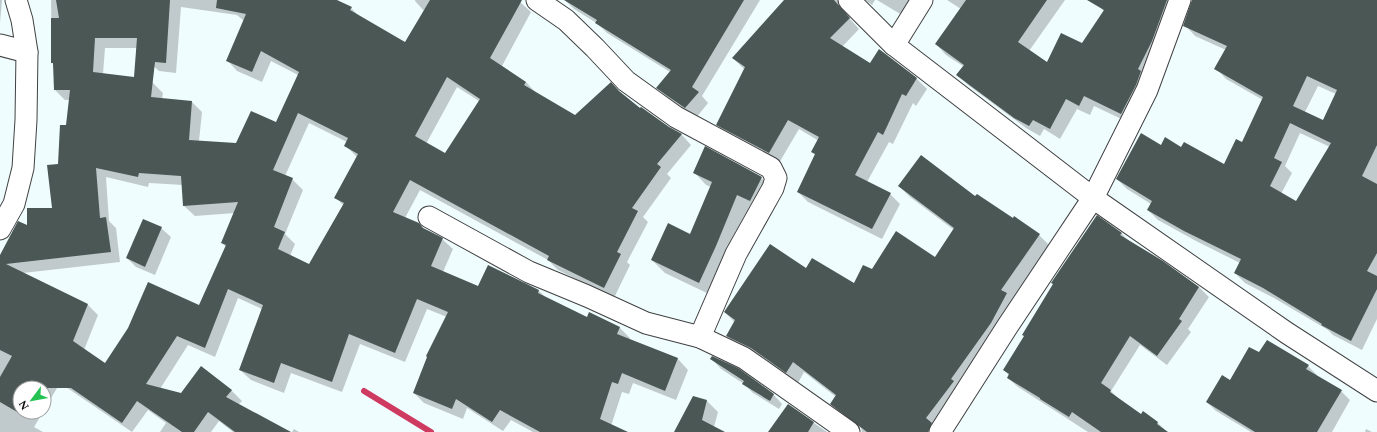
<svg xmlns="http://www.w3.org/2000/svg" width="1377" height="432" viewBox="0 0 1377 432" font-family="Spectral,serif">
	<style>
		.shadow { fill: #0003; fill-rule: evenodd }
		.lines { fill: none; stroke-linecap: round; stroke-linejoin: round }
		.stream { stroke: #cf3a60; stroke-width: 6 }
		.building { fill: #4a5754; fill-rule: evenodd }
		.minor-casing { stroke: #414141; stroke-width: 23 }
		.minor { stroke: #fff; stroke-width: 21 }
	</style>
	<rect width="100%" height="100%" fill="#f0fdff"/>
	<!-- shadow -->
	<g class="shadow">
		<path d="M0,0H2L0,23Z"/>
		<path d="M51,0H133L143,48H105L103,74L152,82L163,93L162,99L192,102L202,112L199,141L237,144L277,124L298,75L271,61L262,82L237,71L227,60L244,21L237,15L181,7L176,73L159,71L148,61L151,0H335L351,8L359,16L405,43L424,11L415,1V0H516L520,2L531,12L502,66L526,82L536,93L575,116L619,92L640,109L681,134L691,145L667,174L671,178L643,217L648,222L627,262L630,265L614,298L558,270L548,260L420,190L405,218L442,239L453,249L443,272L479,287L488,267L539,291L546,298L588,318L620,328L630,338L629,340L678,359L688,370L676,400L633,383L629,394L622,392L611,426L625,432H533L511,420L503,431L467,408L463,419L424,403L414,393L447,317L427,309L405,362L360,344L342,392L291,373L284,393L251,380L240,370L262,309L238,298L215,357L188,345L160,389L181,394L231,390L242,401L238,405L289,432H233L219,421L211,432H160L166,423L148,410L132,432L60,383L44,410V388H20V412H43L34,427L43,432H0V258L28,226L53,209L59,165L67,127L70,100H65L55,90L54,65L52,63ZM457,87L479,101L445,155L426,144ZM309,123L347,142L345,145L357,157L336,198L344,206L310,265L290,256L295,244L285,234L303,190L292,179L285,176ZM106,177L148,187L149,183L183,185L184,206L195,216L235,213L222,243L226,247L200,306L105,365L84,350L98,315L88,305L23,273L120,262L116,228L109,221Z"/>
		<path d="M565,0H760L702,96L708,103L696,118L668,98L658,88L670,72L607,33L598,24L574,9Z"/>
		<path d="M785,0H854L847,7V15L851,20L859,29L842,47L870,64L879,50L917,79L927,89L916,106L913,103L893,144L889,142L867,182L890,194L900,204L882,239L808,202L798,192L816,155L813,152L819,141L799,129L779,163L728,135L717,125L744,69L733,58Z"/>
		<path d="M865,0H875L872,5Z"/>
		<path d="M877,0H925L912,21Z"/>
		<path d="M947,0H1065L1029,51L1048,63L1082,44L1104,11L1099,6L1103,0H1184L1132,124L1094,106L1090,115L1077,109L1060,139L1044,129L1040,136L1026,128L968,85L957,74L963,66L946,55L936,44L961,9Z"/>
		<path d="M1193,0H1377V319L1362,350L1333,335L1328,330L1274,298L1245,283L1235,273L1240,263L1196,241L1158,220L1148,210L1151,204L1127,189L1117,179L1161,146L1182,149L1224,165L1243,143L1263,100L1226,79L1216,68L1226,50L1195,36L1185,25ZM1318,86L1336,94L1323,121L1305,112ZM1300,133L1330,147L1296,202L1281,194L1292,173L1285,166Z"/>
		<path d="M694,172L761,178L774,190L762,213L750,207L728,258L711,295L665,273L652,260L690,235L711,187L706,185Z"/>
		<path d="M899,186L976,197L1039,235L1050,246L940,432H862L861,428L842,415L831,404L836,397L804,372L798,383L738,347L727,336L735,323L725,312L806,270L854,284L872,271L936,258L954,230L910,197Z"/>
		<path d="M161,228L171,237L155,275L136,267L127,258Z"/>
		<path d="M1121,233L1129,241L1162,262L1199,287L1209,297L1188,329L1191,332L1167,365L1140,345L1111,391L1121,401L1141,415L1143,412L1158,423L1167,432H1088L1018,387L1008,378L1009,375L1004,370Z"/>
		<path d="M1260,354L1308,366L1317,375L1316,377L1341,391L1350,400L1332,432H1251L1216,411L1207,402Z"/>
		<path d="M712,359L773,394L782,404L779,409L753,393L744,384L721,369Z"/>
		<path d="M694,397L707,401L718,412L714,427L723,432H676Z"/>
		<path d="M788,405L827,432H769Z"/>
		<path d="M294,429L299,432H292Z"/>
		<path d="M1366,429L1372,432H1365Z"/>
	</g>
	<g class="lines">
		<!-- stream -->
		<path class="stream" d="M364,391L431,432"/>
	</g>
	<!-- building -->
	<g class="building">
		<path d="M56,0H170L166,63L155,62L151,97L192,101L189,140L236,143L251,111L276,122L299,72L261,51L252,72L226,61L246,14L216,8L217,0H337L352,7L350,10L405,42L430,0H522L490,58L526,82L524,85L575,115L611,82L619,91L640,108L641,107L669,127L682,134L657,164L661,167L632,208L638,211L617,252L621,254L604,288L547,260L549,256L410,180L393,212L419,223L423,228L443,238L431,266L478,286L488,265L539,290L538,293L587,317L589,312L620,327L617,334L678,358L665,391L622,373L618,384L612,382L600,419L628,432H540L500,410L492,422L456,399L452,409L413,393L427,357L426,356L448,312L417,299L395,353L349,334L332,382L281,363L274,383L239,370L263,305L228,289L205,348L177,336L146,384L181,393L201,366L232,390L226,397L291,432H235L208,412L194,432H182L137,401L122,423L71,388H20V412H27L24,416L0,402V377L12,356L0,350V255L18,221L27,225V208H52L47,165L58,164L60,125H66L70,90H54L53,63H51V18H59ZM95,38H137L134,77L93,72ZM447,77L480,99L445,153L415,136ZM298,113L348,138L344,146L358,154L334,198L344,203L309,264L278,249L285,232L274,227L293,178L273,170ZM96,168L138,177L139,173L181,176L183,206L238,202L221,243L226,245L199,305L148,282L128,328L105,363L73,341L88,304L6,264L111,252L106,217L100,218Z"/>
		<path d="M564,0H744L692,87L699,92L685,108L656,88L671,70L595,23L597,20Z"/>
		<path d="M784,0H834L850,18L830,38L870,63L879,49L917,78L906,96L902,94L883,135L878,132L855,175L891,193L872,229L797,192L815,154L811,152L819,137L788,120L769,153L716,125L745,67L732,58Z"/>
		<path d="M966,0H1047L1018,42L1047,62L1061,33L1082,43L1104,10L1087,0H1167L1152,41L1138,69L1141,71L1136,85L1121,114L1084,96L1079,106L1066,99L1050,129L1033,120L1029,126L1014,118L956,75L964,65L935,44Z"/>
		<path d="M1192,0H1377V145L1362,176L1377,184V253L1367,271L1377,276V289L1351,341L1321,325L1322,324L1263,288L1234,273L1241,259L1184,231L1147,210L1152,201L1116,179L1141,133L1161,145L1165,137L1181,147L1184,142L1224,164L1236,139L1242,142L1263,97L1214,69L1227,46L1183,26ZM1307,76L1337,90L1323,120L1293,106ZM1290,123L1331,143L1296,201L1270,186L1282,162L1274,158Z"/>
		<path d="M705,146L762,177L750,201L737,195L716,246L699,283L651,260L668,223L690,234L712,182L693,173Z"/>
		<path d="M921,155L975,196L977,194L1013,218L1014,216L1040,234L1001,290L1007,293L991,323L951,379L954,381L926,418L932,423L928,432H867L830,404L836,395L793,362L786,373L751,348L726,336L735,320L724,312L770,244L806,268L812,258L854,283L863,265L872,269L896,231L935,257L954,228L898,186Z"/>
		<path d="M1097,215L1122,233L1120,235L1163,261L1199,287L1179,319L1182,321L1157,356L1130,336L1101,383L1111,390L1110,392L1141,414L1143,411L1158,422L1157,424L1168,432H1101L1072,412L1069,417L1040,399V398L1007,378L1009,374L1003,370L1024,336L1022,335L1053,284L1051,283Z"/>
		<path d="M143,219L162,227L145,267L126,258Z"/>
		<path d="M1267,340L1309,365L1306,369L1342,390L1317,432H1255L1206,402L1222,375L1230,380L1249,347L1259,352Z"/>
		<path d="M712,356L738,368L774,394L770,401L742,384L744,381L710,359Z"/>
		<path d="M693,396L707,400L702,420L725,432H674Z"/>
		<path d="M788,404L814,422L808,432H768Z"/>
	</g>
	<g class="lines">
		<!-- minor casing -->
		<g class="minor-casing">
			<g id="minor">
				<path d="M537,0L566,20L595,48L626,81L676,117L771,168L776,178L773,188L736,254L700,337"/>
				<path d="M849,0L894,45L1093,198L1287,333L1377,391"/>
				<path d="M0,45L27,52"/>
				<path d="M894,45L922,0"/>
				<path d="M429,217L529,272L587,296L646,323L700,337L744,358L849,432"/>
				<path d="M0,229L14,204L23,168L26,120L27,52L22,20L16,0"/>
				<path d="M940,432L1007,327L1093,198L1147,90L1180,0"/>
			</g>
		</g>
		<!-- minor -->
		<use href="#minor" class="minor"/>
	</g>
	<!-- north arrow -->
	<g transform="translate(32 400) rotate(238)"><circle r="19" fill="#ffffff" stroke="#9f9f9f"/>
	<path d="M0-3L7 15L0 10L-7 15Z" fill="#24c153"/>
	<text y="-6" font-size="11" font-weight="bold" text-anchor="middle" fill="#0e0e0e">N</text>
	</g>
</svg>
